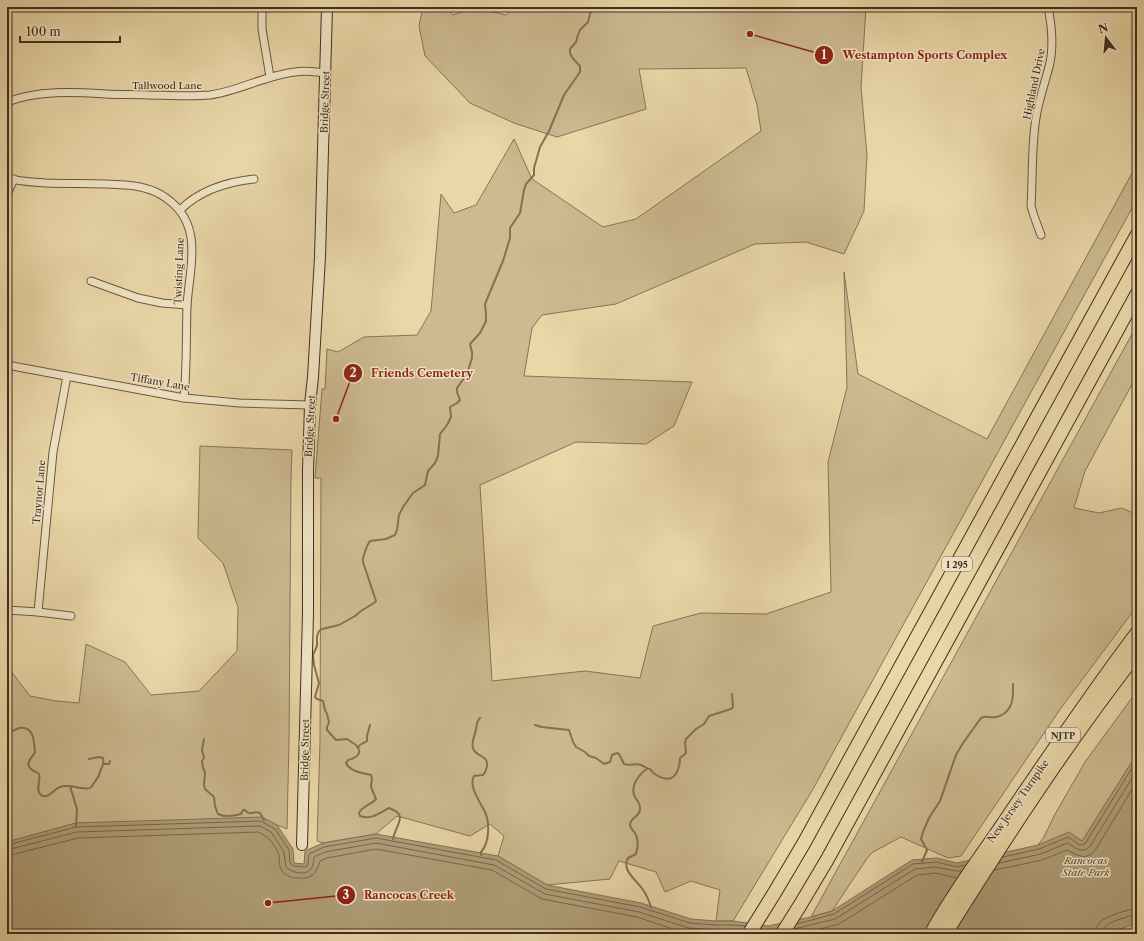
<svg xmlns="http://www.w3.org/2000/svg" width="1144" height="941" viewBox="0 0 1144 941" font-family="'Libre Caslon Text',serif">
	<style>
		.green { fill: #cdba91; stroke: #867458 }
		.water { fill: #b09e79; stroke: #837255 }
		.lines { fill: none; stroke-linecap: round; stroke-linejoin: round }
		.shore { stroke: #78664c; stroke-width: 1 }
		.stream { stroke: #837255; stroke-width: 2 }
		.street-casing { stroke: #6a5941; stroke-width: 9 }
		.secondary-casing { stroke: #402f1f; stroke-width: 12 }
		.highway-casing { stroke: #402f1f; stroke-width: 15 }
		.street { stroke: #f1e5c6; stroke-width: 7 }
		.secondary { stroke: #f1e5c6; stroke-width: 10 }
		.highway { stroke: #ead7a8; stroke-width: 13 }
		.labels { text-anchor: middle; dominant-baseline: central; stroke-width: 3; stroke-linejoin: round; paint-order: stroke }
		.shield { fill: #f1e5c6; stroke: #756651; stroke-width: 1 }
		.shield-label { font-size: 9px; font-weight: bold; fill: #402f1f }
		.street-label { font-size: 10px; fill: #402f1f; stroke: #f1e5c6 }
		.park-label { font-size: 10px; font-style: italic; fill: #5c4b36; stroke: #f1e5c6 }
		.leader { fill: none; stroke: #8f2418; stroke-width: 1.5 }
		.callout-dot { fill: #8f2418; stroke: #f1e5c6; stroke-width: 1.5 }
		.mark-label { font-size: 12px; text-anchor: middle; font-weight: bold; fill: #fff }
		.callout-label { font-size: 11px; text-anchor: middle; font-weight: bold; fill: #8f2418; stroke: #f1e5c6; stroke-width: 3; stroke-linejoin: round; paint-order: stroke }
	</style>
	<rect width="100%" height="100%" fill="#ead7a8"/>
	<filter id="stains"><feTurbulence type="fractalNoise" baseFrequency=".005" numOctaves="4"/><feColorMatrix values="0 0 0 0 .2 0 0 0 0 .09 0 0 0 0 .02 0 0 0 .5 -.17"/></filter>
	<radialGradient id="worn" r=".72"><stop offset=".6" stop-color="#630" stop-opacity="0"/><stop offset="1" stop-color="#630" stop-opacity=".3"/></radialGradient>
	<!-- green -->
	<g class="green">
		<path d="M423,7H447L453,15L474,7L506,15L515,7H866L861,87L867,155L864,211L844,254L806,242L755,244L616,304L542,315L532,328L524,376L692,382L674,426L646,444L576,442L480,485L492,681L585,671L640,678L653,626L701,613L766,614L831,592L828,462L847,387L844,272L858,374L987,439L1137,164V199L813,789L733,921H716L720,890L691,881L665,892L656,872L619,861L610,879L547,885L498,856L504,836L490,824L470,836L397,816L376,834L323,843L317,841L320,742L321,478H315L322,389H325L327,349L338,352L364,337L417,335L431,311L441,194L454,213L476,205L514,139L532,179L603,227L636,219L761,131L757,105L746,68L639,69L646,109L557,137L514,123L470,103L425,56L419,26Z"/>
		<path d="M1137,325V375L1085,471L1074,508L1099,513L1122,508L1137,515V606L1061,708L961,856L948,858L901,837L873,852L868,857L832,911L811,917Z"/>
		<path d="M200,446L292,450L291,478L289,741L287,829L277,825L76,823L7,842V666L30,696L56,701L79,703L86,644L125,662L151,695L199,691L237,651L238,607L223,563L198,538Z"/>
		<path d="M1137,691V934H1077L1040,844L1038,845L1044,837L1054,816L1085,762Z"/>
	</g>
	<!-- water -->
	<path class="water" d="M1131,763L1137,764V923L1106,934H7V842L76,823L262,817L277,825L293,849L294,863L304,864L305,851L323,843L376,834L498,856L547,885L641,903L691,919L716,921H733L768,926L811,917L832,911L912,860L937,858L957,863L1038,845L1069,832L1082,841Z"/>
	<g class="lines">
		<!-- shore -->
		<g class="shore">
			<path d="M7,845L76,827L261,821L275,829L289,850L290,863L294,866L306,867L308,864L309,854L324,847L376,838L496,860L546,889L640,907L690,923L716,925H733L745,926"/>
			<path d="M7,850L77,832L260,826L271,832L284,852L286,867C291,872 304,876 310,870C314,866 313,861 314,857L325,852L376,843L494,865L545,894L639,912L689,928L716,930H733L742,931"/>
			<path d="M7,856L78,838L258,832C261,833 264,835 267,837C270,839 278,851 279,855C280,862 278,868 284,873C288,877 293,878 298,878C311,880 317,873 320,861L327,858L376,849L492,870L542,899L637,917L688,934"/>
			<path d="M1003,857L1039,849L1068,837L1080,845L1085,844L1132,768L1137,767"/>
			<path d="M999,863L1041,854L1067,843C1076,847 1082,856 1091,845L1135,773L1137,772"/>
			<path d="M995,870L1042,860L1067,850C1078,855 1086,862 1096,849L1137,781"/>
			<path d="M797,924L834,914L913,864L936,862L957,867L965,865"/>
			<path d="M794,929L835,919L915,869L936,867L956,871H961"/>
			<path d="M801,934L839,924L917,875L936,873L957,878"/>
			<path d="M1096,934C1096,929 1097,925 1100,922C1106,916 1129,909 1137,909"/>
			<path d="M1102,934C1103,921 1123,919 1133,915H1137"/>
		</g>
		<!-- stream -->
		<g class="stream">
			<path d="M480,718C476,722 477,724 476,729C475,736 471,741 473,748C476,758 488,754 487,766C486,771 486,772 483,775L474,776C468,785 480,802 484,810C490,821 490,842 481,852V855"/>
			<path d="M370,725L367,736V741C365,743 361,743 359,746C357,752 360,747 359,753C357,758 352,759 348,760L346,763C350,772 363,773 371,775L372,778L371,787L376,799C371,805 362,806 359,813L360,816C372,820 379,813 389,808C409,815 396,824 393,839"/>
			<path d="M535,725L542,727L569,730L573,742L576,747L585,752L589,756L596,758L604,764L610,762L612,755L617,753L619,754L624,764C630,766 635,763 641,765C645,766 646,769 650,769C654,775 666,782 673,777C678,773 680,764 680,758L686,753L685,743L686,739L696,729L704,724L709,716L731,709L733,707L732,694"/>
			<path d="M7,731C13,732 14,730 19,728C34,725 34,742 35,752C33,757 24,763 31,769C33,771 36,772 39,774C41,780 35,790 41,795C48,800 54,789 60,787C69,783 85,791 90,788C93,786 92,785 94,783C97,779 99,777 100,772C101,767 105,765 103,758L99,757L89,759"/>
			<path d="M204,739L202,750L204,758L202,761L203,768L205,772L204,785L205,789L214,797L215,806L218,814C224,817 234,816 241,814L243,810H245C251,817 253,810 260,813L264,820"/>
			<path d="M358,748L356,745L347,739L336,740L327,730V727L329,722L327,714L325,710L323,701L317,699L315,697L319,683L314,665L313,655L317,646V636L319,631L322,629L339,625L355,616L361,611L374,603L376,601L363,562V558L367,546L370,541L386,539L395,535L397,530L399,515L403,507L413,493L425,485L428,471L435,463L438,456L440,434L447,425L451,417L450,407L457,403L460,400L457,392V388L467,374L472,358V352L470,344L480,333L486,321V315L485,304L503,261L510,238V228L520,213L524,190L526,184L534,175V168L540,147L549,131L564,95L580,72V66C575,60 569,57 570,49L576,42L578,35L580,30L588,22L591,10L594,7"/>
			<path d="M104,764H109L110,761"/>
			<path d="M647,769C639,774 631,785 634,795C636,800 641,803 640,810C639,817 630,818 630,825C630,828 633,830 635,833C639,839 638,847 636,854L628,858C621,871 637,880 643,890C647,895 649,901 651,907"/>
			<path d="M70,786L77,809L76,826"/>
			<path d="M922,862L927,850L921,839L923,832L929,818L940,801L956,755L963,743L981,718C986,715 990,718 996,717C999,717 1002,715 1005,713C1014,705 1013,695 1013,684"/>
		</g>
		<!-- street casing -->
		<g class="street-casing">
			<g id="street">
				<path d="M262,7V29L270,77"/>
				<path d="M7,102C39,90 72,92 106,94C121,95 135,94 149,95C169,95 190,97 210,95C239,91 266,75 295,72C305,70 315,72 326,73"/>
				<path d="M7,178C20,182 33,182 46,183C73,184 99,183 125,185C142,186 157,190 170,201C204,228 189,270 187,306C186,337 187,367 184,398"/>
				<path d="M7,194L14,179"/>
				<path d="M180,210C200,190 226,182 254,179"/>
				<path d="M1041,235L1034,216L1031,206C1033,175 1031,142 1037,112C1040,97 1045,82 1049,67C1054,48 1052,27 1048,7"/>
				<path d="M91,281L138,298L162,303L187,305"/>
				<path d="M7,365L184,398L239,403L310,405"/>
				<path d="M7,610L38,612L71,616"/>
				<path d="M38,612L53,452L67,376"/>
			</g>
		</g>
		<!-- secondary casing -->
		<g class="secondary-casing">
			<path id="secondary" d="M302,845L308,613V470L310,405L313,377L320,257L327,7"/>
		</g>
		<!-- highway casing -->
		<g class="highway-casing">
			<g id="highway">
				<path d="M749,934L775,892L804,843L1137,235"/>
				<path d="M782,934L799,907L827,860L1137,294"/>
				<path d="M931,934C954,891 984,853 1011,812C1052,752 1093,691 1137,633"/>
				<path d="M945,934C1005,838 1067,743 1137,653"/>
			</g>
		</g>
		<!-- street -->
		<use href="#street" class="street"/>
		<!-- secondary -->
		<use href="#secondary" class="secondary"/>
		<!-- highway -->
		<use href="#highway" class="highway"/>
	</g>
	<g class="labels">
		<!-- shield labels -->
		<g class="shield">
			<rect x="942" y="557" width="30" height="14" rx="3"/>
			<rect x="1046" y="728" width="34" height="14" rx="3"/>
		</g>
		<g class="shield-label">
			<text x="957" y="564">I 295</text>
			<text x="1063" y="735">NJTP</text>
		</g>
		<!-- street labels -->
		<g class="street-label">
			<text transform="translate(1034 84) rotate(-78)">Highland Drive</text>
			<text x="167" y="85">Tallwood Lane</text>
			<text transform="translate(325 102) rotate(-88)">Bridge Street</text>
			<text transform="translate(179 271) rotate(-88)">Twisting Lane</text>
			<text transform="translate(160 382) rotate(10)">Tiffany Lane</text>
			<text transform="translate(310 426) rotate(-87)">Bridge Street</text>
			<text transform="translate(39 492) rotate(-85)">Traynor Lane</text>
			<text transform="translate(305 750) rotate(-89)">Bridge Street</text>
			<text transform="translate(1018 801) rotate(-55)">New Jersey Turnpike</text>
		</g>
		<!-- park labels -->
		<g class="park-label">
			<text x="1086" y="860">Rancocas<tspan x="1086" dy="12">State Park</tspan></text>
		</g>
	</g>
	<!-- callouts -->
	<path class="leader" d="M750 34L824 55M336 419L353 373M268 903L346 895"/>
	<g class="callout-dot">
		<circle cx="750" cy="34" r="4"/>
		<circle cx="336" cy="419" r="4"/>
		<circle cx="268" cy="903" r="4"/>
		<circle cx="824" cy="55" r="10"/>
		<circle cx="353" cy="373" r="10"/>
		<circle cx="346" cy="895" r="10"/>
	</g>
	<g class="mark-label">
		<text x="824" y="59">1</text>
		<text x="353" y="377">2</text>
		<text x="346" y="899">3</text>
	</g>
	<g class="callout-label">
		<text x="925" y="59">Westampton Sports Complex</text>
		<text x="422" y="377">Friends Cemetery</text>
		<text x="409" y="899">Rancocas Creek</text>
	</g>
	<!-- margin -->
	<rect width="1144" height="941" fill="none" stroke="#ead7a8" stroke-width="24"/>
	<rect x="8" y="8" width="1128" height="925" fill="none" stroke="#402f1f" stroke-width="2"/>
	<rect x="12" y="12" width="1120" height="917" fill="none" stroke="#402f1f"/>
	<!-- north arrow -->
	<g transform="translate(1106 38) rotate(344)" stroke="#f1e5c6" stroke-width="3" paint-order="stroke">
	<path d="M0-3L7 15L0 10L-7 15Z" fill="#402f1f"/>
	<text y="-6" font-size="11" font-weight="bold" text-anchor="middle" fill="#402f1f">N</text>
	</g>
	<!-- scale -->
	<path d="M20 36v6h100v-6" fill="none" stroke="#402f1f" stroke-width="2"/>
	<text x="26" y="36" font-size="12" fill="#402f1f" stroke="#f1e5c6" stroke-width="3" paint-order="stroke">100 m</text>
	<rect width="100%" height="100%" filter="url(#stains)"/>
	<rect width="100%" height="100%" fill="url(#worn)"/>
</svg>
